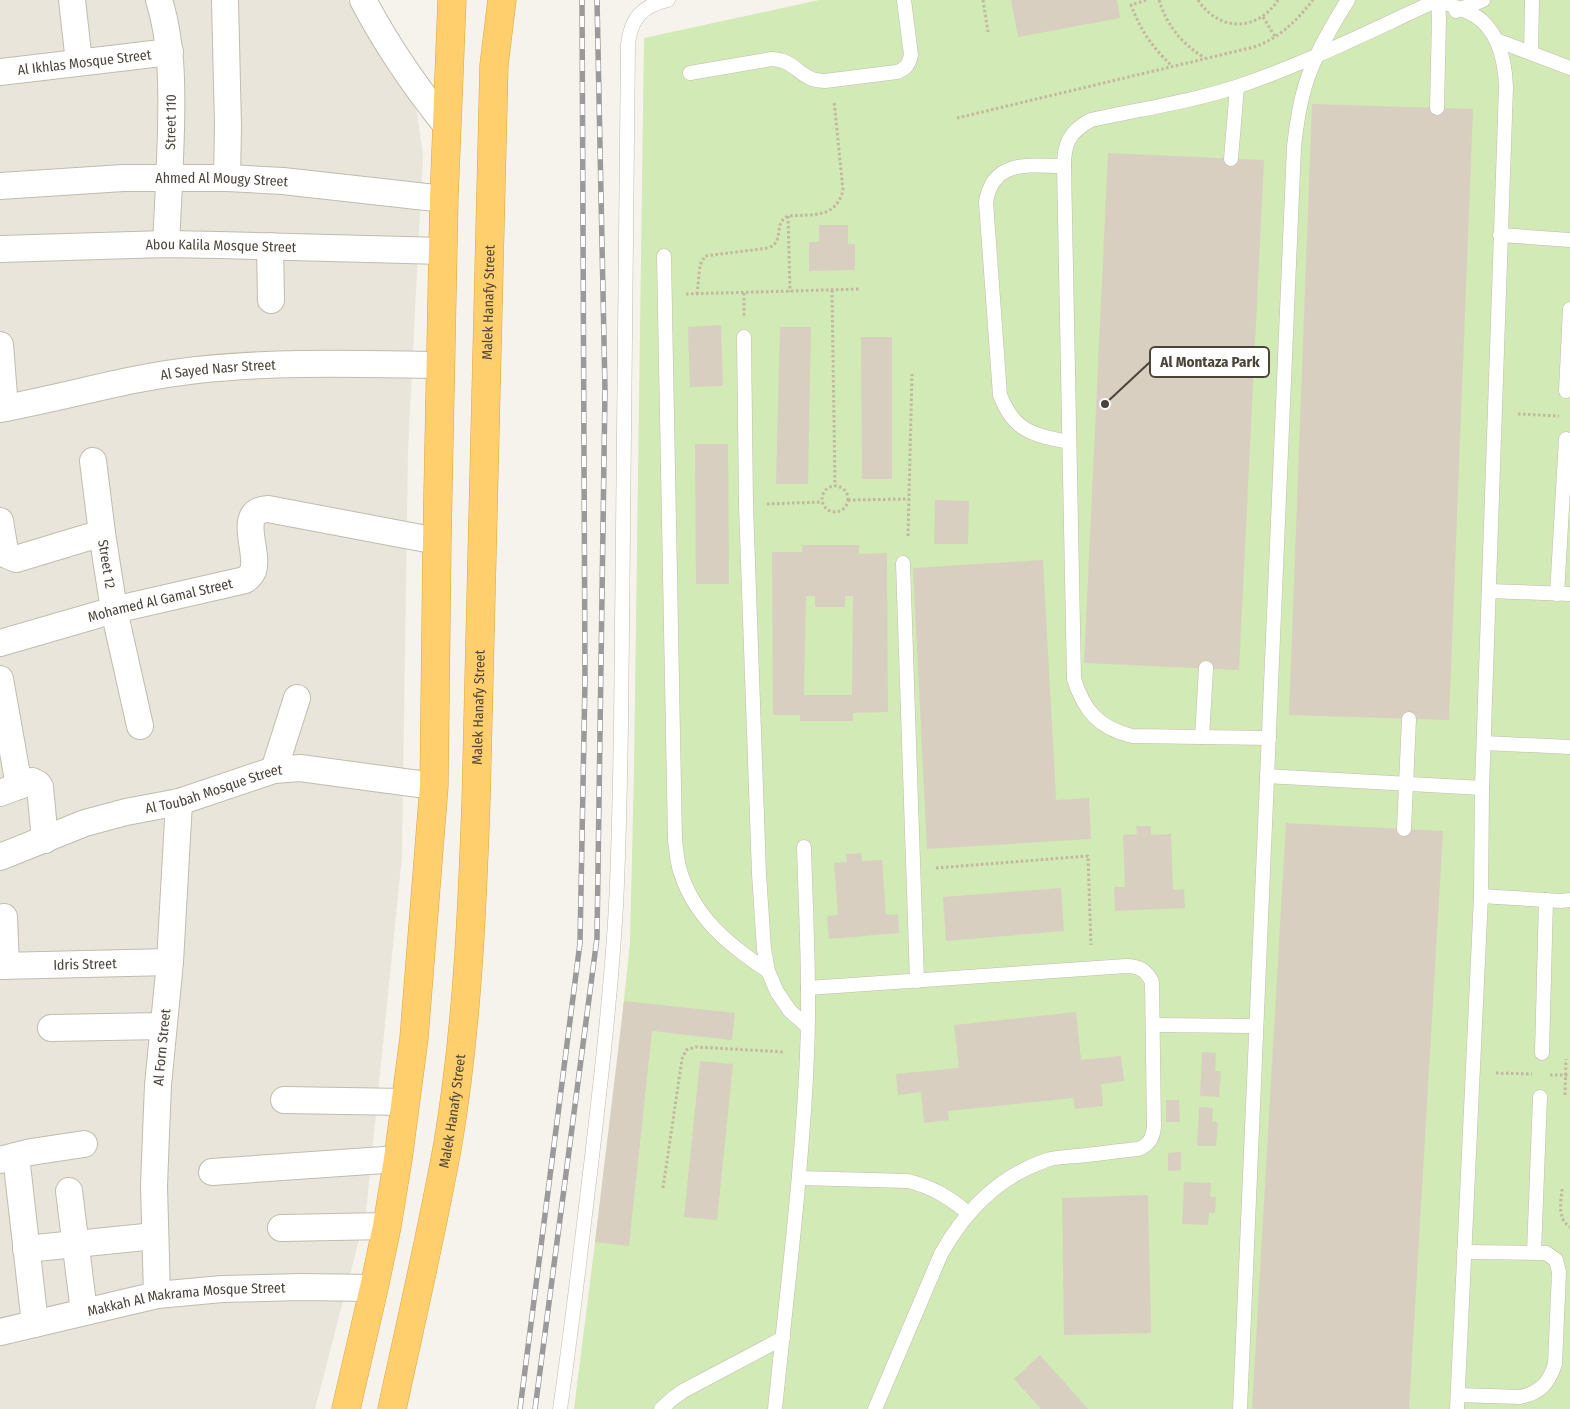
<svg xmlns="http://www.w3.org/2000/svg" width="1570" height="1409" viewBox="0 0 1570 1409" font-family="'Fira Sans Condensed',sans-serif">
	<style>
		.residential { fill: #eae5da }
		.green { fill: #d2eab5 }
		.building { fill: #d8cfc1; fill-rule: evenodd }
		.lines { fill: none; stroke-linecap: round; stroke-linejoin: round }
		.lane-casing { stroke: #c2bbae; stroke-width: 15 }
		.street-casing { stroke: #c2bbae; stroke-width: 28 }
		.highway-casing { stroke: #e0a43c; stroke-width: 29 }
		.path { stroke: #c4b79f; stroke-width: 3; stroke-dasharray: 2.5 2.5; stroke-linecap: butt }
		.lane { stroke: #fff; stroke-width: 14 }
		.street { stroke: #fff; stroke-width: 26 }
		.highway { stroke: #ffcf6e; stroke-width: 28 }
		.rail-casing { stroke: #9a9a9a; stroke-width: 5.5 }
		.rail { stroke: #fff; stroke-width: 4; stroke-dasharray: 11; stroke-linecap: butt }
		.labels { text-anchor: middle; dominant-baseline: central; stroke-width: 5; stroke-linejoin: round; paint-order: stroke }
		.street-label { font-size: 14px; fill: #4b4439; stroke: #fff }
		.leader { fill: none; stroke: #4b4439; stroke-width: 2 }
		.callout-dot { fill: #4b4439; stroke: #fff; stroke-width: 2 }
		.callout { fill: #fff; stroke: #4b4439; stroke-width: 2 }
		.callout-label { font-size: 15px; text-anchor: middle; font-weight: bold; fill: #4b4439 }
	</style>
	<rect width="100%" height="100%" fill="#f6f3ec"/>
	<!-- residential -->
	<path class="residential" d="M0,0H347L414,94L423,154L408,449L402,856L366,1213L315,1409H0Z"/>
	<!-- green -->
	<path class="green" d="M819,0H1570V1409H574L616,1076L630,943L634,769L644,38Z"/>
	<!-- building -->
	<g class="building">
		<path d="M1011,0H1117L1120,18L1018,37Z"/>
		<path d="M1312,104L1473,109L1449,720L1289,715Z"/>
		<path d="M1108,153L1264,160L1239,670L1084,663Z"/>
		<path d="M819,225H848V244H855V270L809,271V242H819Z"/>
		<path d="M721,325L723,386L690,387L688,327Z"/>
		<path d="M780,327H811L808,484H776Z"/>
		<path d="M861,337H892V479H862Z"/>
		<path d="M695,444H728L729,584H696Z"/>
		<path d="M935,500L969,501L968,544H934Z"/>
		<path d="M802,545H859V554L887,553L888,712L853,713V721H800V715H773L772,552H802ZM806,596H815V607H845V596H853L852,695H804Z"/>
		<path d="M1043,560L1056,800L1089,798L1091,839L927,849L913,568Z"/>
		<path d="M1286,823L1443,831L1409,1409H1252Z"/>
		<path d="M1136,826H1151V835L1171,834L1173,890L1184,889L1185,908L1115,911L1114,887H1125L1123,835L1137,834Z"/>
		<path d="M861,853L862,861L882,860L886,915L898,914L899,933L829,939L827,916L838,915L834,863L847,862L846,854Z"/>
		<path d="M1061,888L1064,931L946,941L943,897Z"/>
		<path d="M624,1001L735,1013L732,1040L652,1031L629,1246L595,1242Z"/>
		<path d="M1076,1012L1081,1060L1121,1056L1124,1081L1101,1084L1103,1106L1075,1109L1073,1098L948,1111L949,1120L924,1123L921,1092L898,1095L896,1074L959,1068L954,1025Z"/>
		<path d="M1202,1052L1216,1053L1215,1071H1221L1219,1097L1200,1096Z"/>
		<path d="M700,1061L733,1064L717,1220L684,1217Z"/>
		<path d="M1166,1100H1179L1180,1122H1166Z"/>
		<path d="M1199,1107L1213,1108L1212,1122H1218L1216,1146H1197Z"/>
		<path d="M1181,1152V1170L1168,1171V1153Z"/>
		<path d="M1184,1182L1211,1183L1210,1197H1216L1215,1213H1209L1208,1225L1182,1224Z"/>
		<path d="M1148,1195L1151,1333L1064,1335L1062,1198Z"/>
		<path d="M1040,1355L1088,1409H1041L1014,1379Z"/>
	</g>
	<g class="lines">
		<!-- lane casing -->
		<g class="lane-casing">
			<g id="lane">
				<path d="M1456,11L1483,0"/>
				<path d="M1496,40L1570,68"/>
				<path d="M1531,53L1532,0"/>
				<path d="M690,73L772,59C792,60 796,72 812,79C816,80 821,81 825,81L897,72C906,69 909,64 911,55L904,0"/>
				<path d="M1437,108L1439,18L1438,0"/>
				<path d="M1231,159L1237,87"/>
				<path d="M1064,166C1031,166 993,158 986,202L1000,395C1014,432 1034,435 1069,442"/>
				<path d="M1500,235L1570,240"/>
				<path d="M664,256L675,840C676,849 677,858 679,867C692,915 728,945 768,971"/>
				<path d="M744,337L746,505L759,874L764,949L768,971L777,992L790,1011L807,1026"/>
				<path d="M1566,391L1570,309"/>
				<path d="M903,563L917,981"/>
				<path d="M1489,591L1570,594"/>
				<path d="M1557,594L1566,439"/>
				<path d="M1202,737L1206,668"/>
				<path d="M1269,738L1132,736C1099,728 1084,711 1074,679L1064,166C1064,143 1070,131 1091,120C1140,109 1191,102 1239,86C1307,63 1372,30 1438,0C1449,5 1463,9 1474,15C1499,30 1505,61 1506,87L1482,788L1481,896L1457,1409"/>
				<path d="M1484,743L1570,747"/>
				<path d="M1267,776L1482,788"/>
				<path d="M1404,829L1409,719"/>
				<path d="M1481,896L1561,901L1570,900"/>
				<path d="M808,988L1126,966C1139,966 1146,970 1152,982L1154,1127C1153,1138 1149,1145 1138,1149C1118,1151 1097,1154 1077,1156C1067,1157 1056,1157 1047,1160C999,1176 965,1211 941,1254L875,1409"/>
				<path d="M1153,1025L1256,1026"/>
				<path d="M1542,1053L1546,900"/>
				<path d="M799,1178L908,1181C932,1187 949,1197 968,1213"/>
				<path d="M1534,1252L1540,1097"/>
				<path d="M1458,1395L1520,1397C1540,1393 1549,1383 1555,1364L1559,1272L1556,1260L1546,1253L1464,1252"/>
				<path d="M560,1409C572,1328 581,1247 591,1165C601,1079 611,993 616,906C619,846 620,785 621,725L628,44C631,18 642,6 668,0"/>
				<path d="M661,1409L672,1399L683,1391L783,1338"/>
				<path d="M775,1409C787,1291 802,1173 807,1055C810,986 806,916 804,847"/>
				<path d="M1240,1409L1294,147C1299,100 1306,72 1330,30C1336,20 1342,9 1348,0"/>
			</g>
		</g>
		<!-- street casing -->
		<g class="street-casing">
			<g id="street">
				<path d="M72,0L79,62"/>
				<path d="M159,0C172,42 172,86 171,129C170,168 168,206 166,244"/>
				<path d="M225,0L228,126L227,178"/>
				<path d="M363,0C387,46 414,85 446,125"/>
				<path id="s1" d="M0,72L170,52"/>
				<path id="s2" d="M0,186L123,178H227L283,181L444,199"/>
				<path d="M270,246L271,300"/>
				<path id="s3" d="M0,249L166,244L219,245L443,251"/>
				<path d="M0,345L5,408"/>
				<path id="s4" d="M0,409C66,397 131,377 197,370C278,361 360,364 441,365"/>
				<path id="s5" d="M93,461L102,533L114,610L140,726"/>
				<path d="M0,521L5,551L7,555L16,559L102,533"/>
				<path id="s6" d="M0,643L114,610L245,580C248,578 251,575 253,571C260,551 235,511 268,509L437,541"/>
				<path d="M0,679L19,786"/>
				<path d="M274,770L297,698"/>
				<path d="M0,793L32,781L38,784L40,787L45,840"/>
				<path id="s7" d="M0,857L85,823L126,812L179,802L274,770L300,768L434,786"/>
				<path d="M4,917L6,966"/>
				<path id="s8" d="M0,966L170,962"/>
				<path d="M51,1028L163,1026"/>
				<path d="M284,1100L405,1102"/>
				<path d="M16,1156L35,1324"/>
				<path d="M0,1160L31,1152L84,1144"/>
				<path d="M212,1172L398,1159"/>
				<path d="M69,1191L84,1312"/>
				<path d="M281,1228L387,1226"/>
				<path d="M26,1249L155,1236"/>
				<path id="s9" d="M157,1295L154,1186L156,1134L158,1085L170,962L179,802"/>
				<path id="s10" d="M0,1332L157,1295L222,1289L301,1287L374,1288"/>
			</g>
		</g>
		<!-- highway casing -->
		<g class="highway-casing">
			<g id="highway">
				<path d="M346,1409L374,1288L387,1226L398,1159L414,1038L434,786L437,541L444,199L452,0"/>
				<path id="s11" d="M392,1409C411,1321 432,1232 448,1143C467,1030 472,915 476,801L494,65L502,0"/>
			</g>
		</g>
		<!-- path -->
		<g class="path">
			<path d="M983,0L988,32"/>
			<path d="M1146,0L1131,5C1141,31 1152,47 1172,66"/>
			<path d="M1159,0C1167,26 1182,44 1205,58"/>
			<path d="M1198,0C1219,32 1257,32 1278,0"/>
			<path d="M1263,17L1276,38"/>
			<path d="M957,118L1254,47C1280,38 1296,21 1313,0"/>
			<path d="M788,216L790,292"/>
			<path d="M832,290L835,486"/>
			<path d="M744,293V316"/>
			<path d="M686,294L860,289"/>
			<path d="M697,294L700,265L705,256L768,248C786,241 772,224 788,216C812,214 836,219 843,190L834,101"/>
			<path d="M1518,414L1559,416"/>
			<circle cx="835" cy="499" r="13"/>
			<path d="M848,500L909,499"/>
			<path d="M767,504L822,502"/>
			<path d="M908,536L912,374"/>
			<path d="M936,868L1088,856L1091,945"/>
			<path d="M1496,1073L1532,1074"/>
			<path d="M1550,1075H1570"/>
			<path d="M1565,1095L1566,1059"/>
			<path d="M663,1188L682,1059L686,1050L696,1047L784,1052"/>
			<path d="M1562,1189C1561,1202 1557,1219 1570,1227"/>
		</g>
		<!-- lane -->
		<use href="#lane" class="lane"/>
		<!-- street -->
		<use href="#street" class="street"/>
		<!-- highway -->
		<use href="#highway" class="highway"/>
		<!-- rail casing -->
		<g class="rail-casing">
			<g id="rail">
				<path d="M520,1409L580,943L585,681L582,0"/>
				<path d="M535,1409L597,938L605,390L597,0"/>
			</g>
		</g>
		<!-- rail -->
		<use href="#rail" class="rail"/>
	</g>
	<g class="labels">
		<!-- street labels -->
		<g class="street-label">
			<text stroke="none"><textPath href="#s1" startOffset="85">Al Ikhlas Mosque Street</textPath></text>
			<text transform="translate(171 122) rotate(-89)">Street 110</text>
			<text stroke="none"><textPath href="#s2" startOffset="222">Ahmed Al Mougy Street</textPath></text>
			<text stroke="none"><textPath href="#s3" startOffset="221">Abou Kalila Mosque Street</textPath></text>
			<text stroke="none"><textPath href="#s11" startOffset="1114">Malek Hanafy Street</textPath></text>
			<text stroke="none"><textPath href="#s4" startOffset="222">Al Sayed Nasr Street</textPath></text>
			<text stroke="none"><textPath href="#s5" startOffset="104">Street 12</textPath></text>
			<text stroke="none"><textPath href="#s6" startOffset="166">Mohamed Al Gamal Street</textPath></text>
			<text stroke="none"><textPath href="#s11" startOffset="709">Malek Hanafy Street</textPath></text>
			<text stroke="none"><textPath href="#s7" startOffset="225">Al Toubah Mosque Street</textPath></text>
			<text stroke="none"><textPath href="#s8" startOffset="85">Idris Street</textPath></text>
			<text stroke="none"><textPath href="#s9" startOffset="248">Al Forn Street</textPath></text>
			<text stroke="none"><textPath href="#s11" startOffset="304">Malek Hanafy Street</textPath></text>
			<text stroke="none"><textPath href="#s10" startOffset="190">Makkah Al Makrama Mosque Street</textPath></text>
		</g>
	</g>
	<!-- callouts -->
	<path class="leader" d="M1105 404L1150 362"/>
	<circle class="callout-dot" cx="1105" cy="404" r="5"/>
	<rect class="callout" x="1150" y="347" width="119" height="30" rx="5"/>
	<g class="callout-label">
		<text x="1210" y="367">Al Montaza Park</text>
	</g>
</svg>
